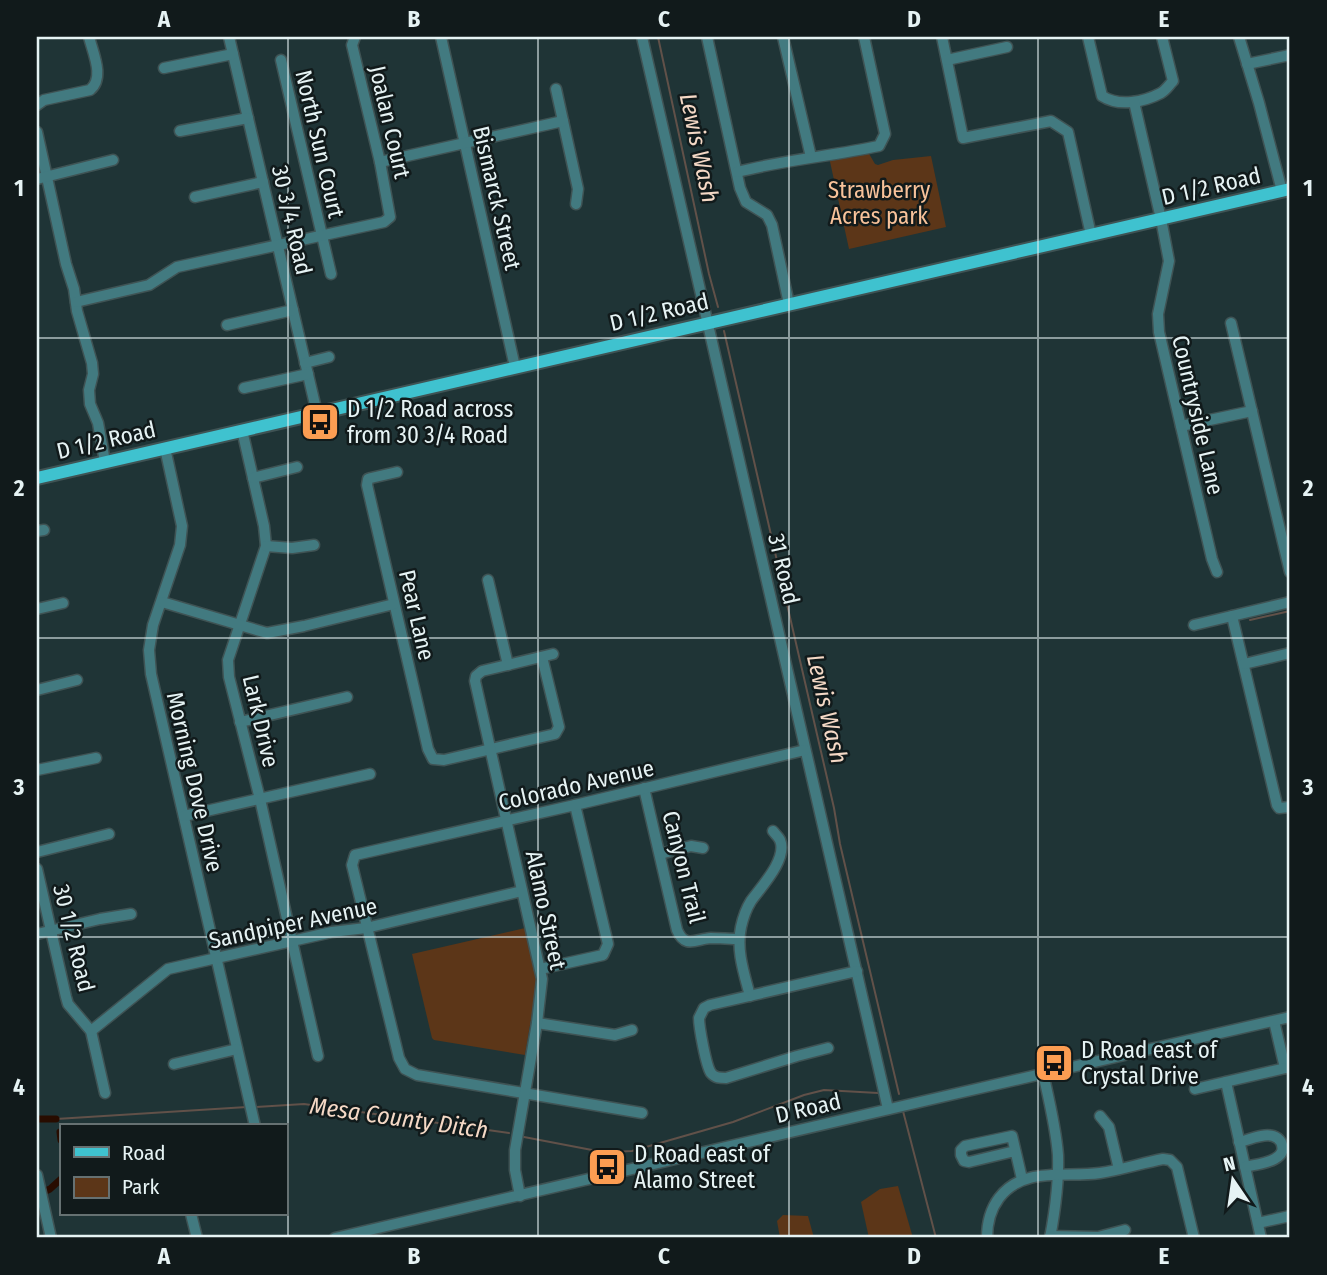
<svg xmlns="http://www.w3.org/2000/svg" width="1327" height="1275" viewBox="0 0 1327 1275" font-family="'Fira Sans Condensed',sans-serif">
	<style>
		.green { fill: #5c3618 }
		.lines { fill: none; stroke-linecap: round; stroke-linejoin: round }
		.stream { stroke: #615149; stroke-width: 2 }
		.canal { stroke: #280c00; stroke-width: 7 }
		.minor-casing { stroke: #3f5354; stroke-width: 13 }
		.major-casing { stroke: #3f5354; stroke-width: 16 }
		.minor { stroke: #427a80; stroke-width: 10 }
		.major { stroke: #3fc2cf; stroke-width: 12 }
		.grid { fill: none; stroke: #e6f3f4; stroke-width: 2; stroke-opacity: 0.55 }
		.labels { text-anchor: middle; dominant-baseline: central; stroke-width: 5; stroke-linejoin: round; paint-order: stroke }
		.street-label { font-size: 23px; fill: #e6f3f4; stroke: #111a1b }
		.park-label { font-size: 23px; fill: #f8c29a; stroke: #111a1b }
		.poi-label { font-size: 23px; fill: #e6f3f4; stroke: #111a1b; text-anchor: start }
		.water-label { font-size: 24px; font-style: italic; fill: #f5d9c6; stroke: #111a1b }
		.neatline { fill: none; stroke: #e6f3f4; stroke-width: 2.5 }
		.grid-label { font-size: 23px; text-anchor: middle; font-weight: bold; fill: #e6f3f4 }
	</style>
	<rect width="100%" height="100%" fill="#1f3436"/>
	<!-- green -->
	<g class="green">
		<path d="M868,152L875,164L878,165L893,160L931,156L946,227L849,249L829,157Z"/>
		<path d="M525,928L537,984L525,1055L434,1040L432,1038L412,954Z"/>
		<path d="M898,1186L913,1238H869L861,1202L880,1189Z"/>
		<path d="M783,1215L808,1216L814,1238H780L777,1221Z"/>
	</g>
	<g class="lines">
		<!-- stream -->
		<g class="stream">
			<path d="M658,37L709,274L718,307"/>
			<path d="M724,331L834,808L840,844L899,1094"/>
			<path d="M1250,620L1290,611"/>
			<path d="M256,1107L304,1104L509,1133"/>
			<path d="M903,1111L936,1238"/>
			<path d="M56,1119L247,1107"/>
			<path d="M524,1137L592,1150L612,1152L632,1151L733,1122L804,1095L824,1090L878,1093"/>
		</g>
		<!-- canal -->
		<g class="canal">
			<path d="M37,1119H56"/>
			<path d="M60,1132L61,1140"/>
			<path d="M39,1194L50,1189L61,1179"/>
		</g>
		<!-- minor casing -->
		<g class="minor-casing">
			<g id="minor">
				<path d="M229,37L317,413"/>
				<path d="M441,37L515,367"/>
				<path d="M642,37L888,1109"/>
				<path d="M707,37L740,188L746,202L767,215L772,225L789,304"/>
				<path d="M783,37L811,157"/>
				<path d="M942,37L963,138L1051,121L1068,132L1091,235"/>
				<path d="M1088,37L1102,96C1119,107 1144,102 1161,93C1166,90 1169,85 1173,81L1162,37"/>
				<path d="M1239,37L1259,103L1282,191"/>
				<path d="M281,60L331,274"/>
				<path d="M947,60L1007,47"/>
				<path d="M1247,64L1290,55"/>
				<path d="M164,68L233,54"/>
				<path d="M556,89L578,189L576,204"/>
				<path d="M1134,102L1161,219L1169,261L1158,314L1159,332L1212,559L1217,572"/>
				<path d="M37,105L44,100L90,90C105,78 93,53 89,37"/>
				<path d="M180,131L248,118"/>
				<path d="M37,132L66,264L74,289L77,311L92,363L93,374L89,390L90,404L98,423L105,462"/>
				<path d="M380,162L563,121"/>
				<path d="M737,172C784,160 832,156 879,146L885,134L864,37"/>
				<path d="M37,179L113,160"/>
				<path d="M195,197L263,182"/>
				<path d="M76,302L149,285L177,267L384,222L390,217L380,162L352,45L355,37"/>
				<path d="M1231,323L1290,572"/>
				<path d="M227,325L293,310"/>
				<path d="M305,363L329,357"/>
				<path d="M244,388L308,374"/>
				<path d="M1181,426L1252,411"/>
				<path d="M242,430L264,526L266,546L228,660L229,677L260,799L318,1056"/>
				<path d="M165,448L182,526L180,545L153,625L149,650L151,674L255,1126"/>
				<path d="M397,472L371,478L368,479L367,485L428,749L433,759L444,760L555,734L559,727L542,657"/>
				<path d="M253,478L297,467"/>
				<path d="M37,531L44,530"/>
				<path d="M266,546L292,548L314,545"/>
				<path d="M488,580L508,665"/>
				<path d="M162,602L267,633L304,626L394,604"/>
				<path d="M37,609L63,603"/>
				<path d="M1232,616L1277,805L1279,808L1290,807"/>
				<path d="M1194,625L1290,602"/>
				<path d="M1244,664L1290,653"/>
				<path d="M37,690L77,680"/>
				<path d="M240,722L347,697"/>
				<path d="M37,770L96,758"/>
				<path d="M644,788L677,930C685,949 696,939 711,938C720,938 730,939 739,939"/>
				<path d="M184,816L370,774"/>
				<path d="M37,852L109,834"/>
				<path d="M660,854L691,846L703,848"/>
				<path d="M37,869L66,997L68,1004L91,1031L105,1093"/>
				<path d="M37,934L100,919L131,914"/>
				<path d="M540,969L603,955L608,944L575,805"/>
				<path d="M750,996C744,973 736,950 741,927C743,918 746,909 751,901C761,887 788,859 780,840C778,836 775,834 773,831"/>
				<path d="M1274,1021L1285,1068"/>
				<path d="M537,1023L615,1035L632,1030"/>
				<path d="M91,1031L168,969L332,932L366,928L522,891"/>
				<path d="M828,1048L797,1056L726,1078C720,1078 715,1078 711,1073C706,1066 699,1027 699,1018L704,1008L710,1005L857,971"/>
				<path d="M174,1064L237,1049"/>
				<path d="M1043,1073C1049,1100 1056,1128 1058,1155C1059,1183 1055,1211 1050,1238"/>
				<path d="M1226,1082L1261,1238"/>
				<path d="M1195,1089L1290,1067"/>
				<path d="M642,1113L417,1075L405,1069L399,1058L352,865L355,855L575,805L805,750"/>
				<path d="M1100,1116L1109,1127L1119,1169"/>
				<path d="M1239,1142C1249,1140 1263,1133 1273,1136C1276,1137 1279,1139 1281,1142C1290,1162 1256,1164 1245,1167"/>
				<path d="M1015,1151L969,1162L964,1161L961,1155V1150L965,1146L1012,1136L1022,1179"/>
				<path d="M37,1175L51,1238"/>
				<path d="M520,1196L515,1170V1150L537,1023L542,979L475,681L476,676L482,671L553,654"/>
				<path d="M191,1214L197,1238"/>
				<path d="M1258,1223L1290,1216"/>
				<path d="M1050,1236L1098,1237L1125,1230"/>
				<path d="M335,1238L950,1095L1290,1017"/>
				<path d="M987,1238C987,1224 990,1210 999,1198C1023,1166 1065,1178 1100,1173C1121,1170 1142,1163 1163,1159L1170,1160L1177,1167L1194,1238"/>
			</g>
		</g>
		<!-- major casing -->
		<g class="major-casing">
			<path id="major" d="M37,478L1290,189"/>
		</g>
		<!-- minor -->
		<use href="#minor" class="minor"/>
		<!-- major -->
		<use href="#major" class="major"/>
	</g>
	<!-- grid -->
	<path class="grid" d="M288,37V1238M538,37V1238M789,37V1238M1038,37V1238M37,338H1290M37,638H1290M37,937H1290"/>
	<!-- icons -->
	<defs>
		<g id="bus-square" transform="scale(2.0125)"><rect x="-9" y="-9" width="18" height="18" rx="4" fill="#fc9d52" stroke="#111a1b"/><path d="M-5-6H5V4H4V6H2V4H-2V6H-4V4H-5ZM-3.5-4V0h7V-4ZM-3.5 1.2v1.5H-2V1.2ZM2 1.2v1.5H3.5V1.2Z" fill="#111"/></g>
	</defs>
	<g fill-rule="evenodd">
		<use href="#bus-square" x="320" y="422"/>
		<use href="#bus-square" x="1054" y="1063"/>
		<use href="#bus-square" x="607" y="1167"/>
	</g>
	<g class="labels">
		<!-- street labels -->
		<g class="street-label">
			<text transform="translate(390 122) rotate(77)">Joalan Court</text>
			<text transform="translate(320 144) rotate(77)">North Sun Court</text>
			<text transform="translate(1211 186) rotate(-13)">D 1/2 Road</text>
			<text transform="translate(497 198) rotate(77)">Bismarck Street</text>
			<text transform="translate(292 220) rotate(77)">30 3/4 Road</text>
			<text transform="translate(659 312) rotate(-13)">D 1/2 Road</text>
			<text transform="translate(1198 415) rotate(77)">Countryside Lane</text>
			<text transform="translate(106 440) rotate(-13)">D 1/2 Road</text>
			<text transform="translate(784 569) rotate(77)">31 Road</text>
			<text transform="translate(417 615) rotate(77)">Pear Lane</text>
			<text transform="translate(261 721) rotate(77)">Lark Drive</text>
			<text transform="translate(195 782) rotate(77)">Morning Dove Drive</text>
			<text transform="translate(576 785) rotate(-13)">Colorado Avenue</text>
			<text transform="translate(684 867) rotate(76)">Canyon Trail</text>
			<text transform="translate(546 910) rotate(78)">Alamo Street</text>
			<text transform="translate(293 923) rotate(-12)">Sandpiper Avenue</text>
			<text transform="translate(74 938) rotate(76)">30 1/2 Road</text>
			<text transform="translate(808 1108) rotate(-13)">D Road</text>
		</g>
		<!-- park labels -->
		<g class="park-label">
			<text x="879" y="190">Strawberry<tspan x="879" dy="26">Acres park</tspan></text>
		</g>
		<!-- poi labels -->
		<g class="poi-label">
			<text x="347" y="409">D 1/2 Road across<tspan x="347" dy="26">from 30 3/4 Road</tspan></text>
			<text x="1081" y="1050">D Road east of<tspan x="1081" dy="26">Crystal Drive</tspan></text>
			<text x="634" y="1154">D Road east of<tspan x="634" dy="26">Alamo Street</tspan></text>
		</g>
		<!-- water labels -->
		<g class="water-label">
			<text transform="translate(699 148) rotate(78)">Lewis Wash</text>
			<text transform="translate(827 709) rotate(77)">Lewis Wash</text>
			<text transform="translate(399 1118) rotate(8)">Mesa County Ditch</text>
		</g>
	</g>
	<!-- border -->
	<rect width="1327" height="1275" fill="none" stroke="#111a1b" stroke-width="77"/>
	<!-- legend -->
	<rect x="60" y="1124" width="228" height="91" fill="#111a1b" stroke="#667172" stroke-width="2"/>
	<rect x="74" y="1147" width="35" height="10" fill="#3fc2cf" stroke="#667172" stroke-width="2"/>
	<text x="122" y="1160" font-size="21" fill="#e6f3f4">Road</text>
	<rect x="74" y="1177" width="35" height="21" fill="#5c3618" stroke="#667172" stroke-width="2"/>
	<text x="122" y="1194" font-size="21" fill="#e6f3f4">Park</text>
	<!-- north arrow -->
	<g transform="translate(1233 1180) rotate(347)" stroke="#111a1b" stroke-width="5" paint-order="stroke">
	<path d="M0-5L12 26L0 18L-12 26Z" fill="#e6f3f4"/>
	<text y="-10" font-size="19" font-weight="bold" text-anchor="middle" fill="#e6f3f4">N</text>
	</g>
	<rect x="38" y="38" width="1250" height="1198" class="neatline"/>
	<g class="grid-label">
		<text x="164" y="27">A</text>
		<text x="414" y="27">B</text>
		<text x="664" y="27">C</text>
		<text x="914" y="27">D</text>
		<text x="1164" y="27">E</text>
		<text x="19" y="196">1</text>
		<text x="1308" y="196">1</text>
		<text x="19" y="496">2</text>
		<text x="1308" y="496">2</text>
		<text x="19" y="795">3</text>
		<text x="1308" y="795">3</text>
		<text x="19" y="1095">4</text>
		<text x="1308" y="1095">4</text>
		<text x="164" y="1264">A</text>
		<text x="414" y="1264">B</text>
		<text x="664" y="1264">C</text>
		<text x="914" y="1264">D</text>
		<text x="1164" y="1264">E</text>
	</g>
</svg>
